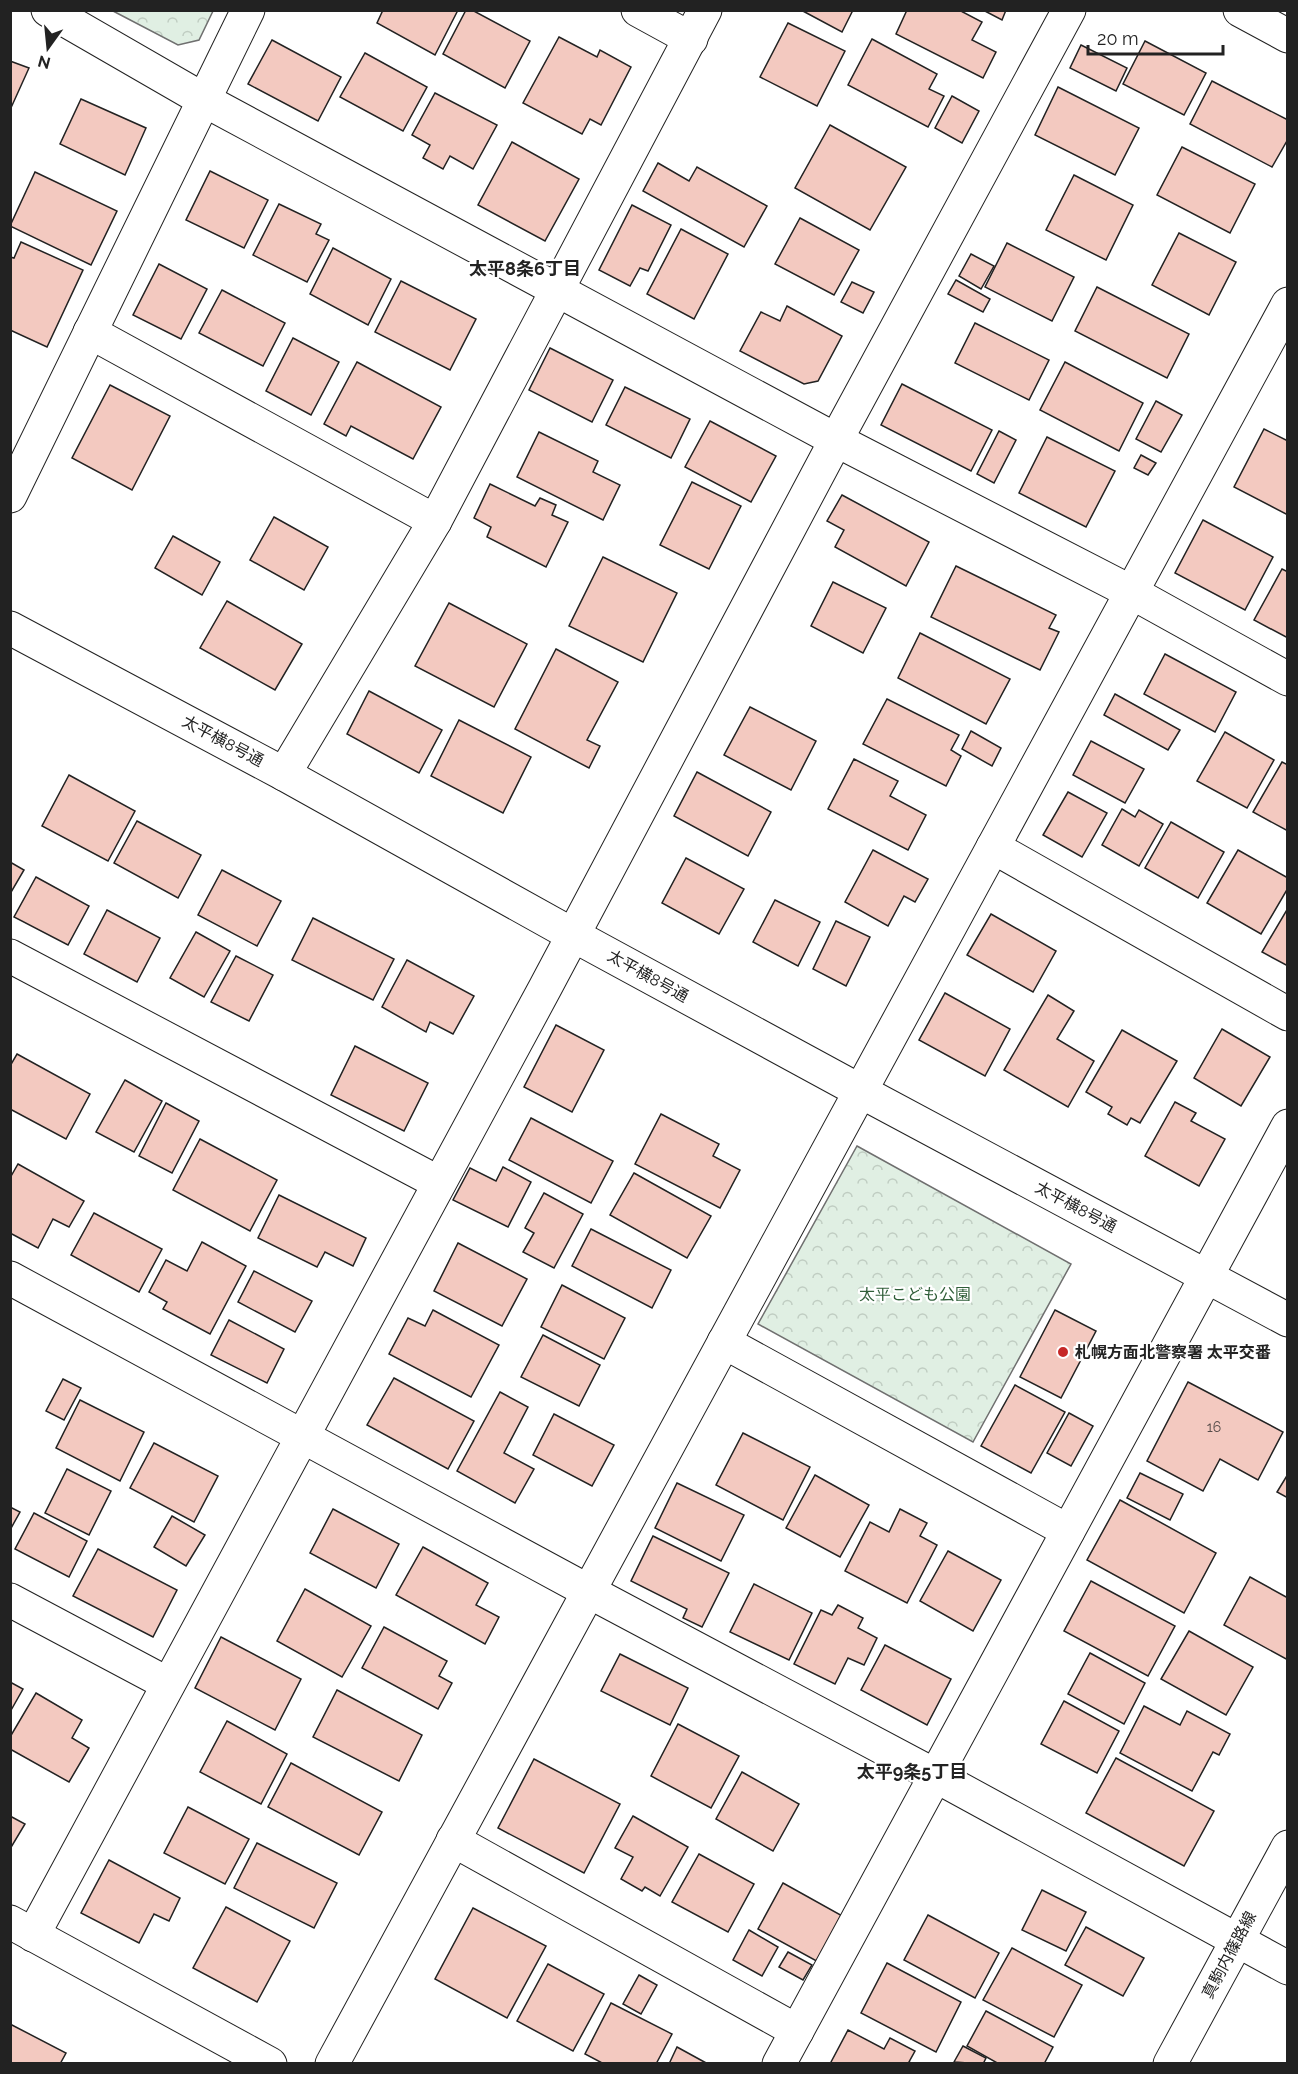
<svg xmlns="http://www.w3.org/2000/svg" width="1298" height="2074" viewBox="0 0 1298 2074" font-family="Raleway,'Noto Sans JP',sans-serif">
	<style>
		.forest { fill: url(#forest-crowns); stroke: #6f6f6f; stroke-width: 1.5 }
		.building { fill: #f3c9c0; stroke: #222; stroke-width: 1.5 }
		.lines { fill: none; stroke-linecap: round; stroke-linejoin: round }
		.minor-casing { stroke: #222; stroke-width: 35 }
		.tertiary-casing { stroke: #222; stroke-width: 35 }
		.primary-casing { stroke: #222; stroke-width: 35 }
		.minor { stroke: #fff; stroke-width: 33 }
		.tertiary { stroke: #fff; stroke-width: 33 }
		.primary { stroke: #fff; stroke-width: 33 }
		.poi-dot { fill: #c62828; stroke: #fff; stroke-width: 2 }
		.labels { text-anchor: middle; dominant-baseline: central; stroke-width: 4.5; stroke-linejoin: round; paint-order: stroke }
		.number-label { font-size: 14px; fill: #564c4a }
		.street-label { font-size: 16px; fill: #222; stroke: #fff }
		.park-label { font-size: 16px; fill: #2f5e38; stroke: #fff }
		.poi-label { font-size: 16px; font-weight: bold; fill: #222; stroke: #fff; text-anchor: start }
		.neighbourhood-label { font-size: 18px; font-weight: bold; fill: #222; stroke: #fff }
	</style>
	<defs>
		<pattern id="forest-crowns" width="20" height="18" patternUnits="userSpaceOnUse" patternTransform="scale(1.5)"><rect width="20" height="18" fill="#e0efe3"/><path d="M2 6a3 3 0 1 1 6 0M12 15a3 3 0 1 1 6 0" fill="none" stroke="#c0cdc2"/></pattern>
	</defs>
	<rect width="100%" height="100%" fill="#fff"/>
	<!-- forest -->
	<g class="forest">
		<path d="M113,11H213L199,40L178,45Z"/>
		<path d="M857,1146L1071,1264L973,1442L758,1324Z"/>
	</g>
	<!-- building -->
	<g class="building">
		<path d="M383,10H458L435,55L377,23Z"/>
		<path d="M466,10H472L530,41L505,88L443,54Z"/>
		<path d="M801,10H853L842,32Z"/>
		<path d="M907,10H959L982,22L972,40L996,52L983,78L896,34Z"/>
		<path d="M983,10H1006L1002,20Z"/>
		<path d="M788,23L845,51L817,106L760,77Z"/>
		<path d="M559,37L597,57L600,50L631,67L601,125L590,119L582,134L523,103Z"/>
		<path d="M872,39L937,74L929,89L944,96L928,127L848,85Z"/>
		<path d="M272,40L341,77L318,121L248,84Z"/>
		<path d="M1145,41L1206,73L1184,115L1123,84Z"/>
		<path d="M1081,45L1127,68L1116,91L1070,68Z"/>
		<path d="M365,53L427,87L403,131L340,97Z"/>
		<path d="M10,61L29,68L10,110Z"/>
		<path d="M1212,81L1288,120V139L1272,167L1190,124Z"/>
		<path d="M1058,87L1139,128L1115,175L1035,135Z"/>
		<path d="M435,93L497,125L473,169L450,156L443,169L423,158L430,145L412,135Z"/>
		<path d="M952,96L979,111L962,143L935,128Z"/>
		<path d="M81,99L146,128L125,175L60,144Z"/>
		<path d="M830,125L906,167L870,230L795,188Z"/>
		<path d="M512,142L579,179L545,241L478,205Z"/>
		<path d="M1182,147L1255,184L1230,233L1157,195Z"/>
		<path d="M658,163L689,181L697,167L767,206L744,247L643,191Z"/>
		<path d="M210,171L268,200L244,248L186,220Z"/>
		<path d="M35,172L117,211L91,265L10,226Z"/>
		<path d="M1074,175L1133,205L1106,260L1046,230Z"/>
		<path d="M279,204L321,224L316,234L329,240L307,282L253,255Z"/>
		<path d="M632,205L671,225L648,271L640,268L630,286L599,270Z"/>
		<path d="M800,218L859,250L834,295L775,264Z"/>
		<path d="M681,229L728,254L694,319L647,294Z"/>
		<path d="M1179,233L1236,262L1209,315L1152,285Z"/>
		<path d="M21,242L83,270L47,347L10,330V257L14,258Z"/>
		<path d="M1007,243L1074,277L1052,321L985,287Z"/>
		<path d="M333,248L391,279L368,325L310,294Z"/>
		<path d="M971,254L994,266L981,289L959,276Z"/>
		<path d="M159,264L207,289L181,339L133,315Z"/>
		<path d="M956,280L990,299L983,312L948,294Z"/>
		<path d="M401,281L476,319L450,370L375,332Z"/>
		<path d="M852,282L874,292L863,313L841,302Z"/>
		<path d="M1097,287L1189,334L1167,378L1075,331Z"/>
		<path d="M222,290L285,323L263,366L199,333Z"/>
		<path d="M787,306L842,336L818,381L804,384L740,351L761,312L780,321Z"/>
		<path d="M975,323L1049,360L1029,400L955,363Z"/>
		<path d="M293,338L339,362L311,415L266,391Z"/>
		<path d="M550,348L613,380L592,422L529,390Z"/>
		<path d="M357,362L441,407L413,459L351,426L346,436L324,424Z"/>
		<path d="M1065,362L1143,403L1119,451L1040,410Z"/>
		<path d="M902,384L992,430L971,471L881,425Z"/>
		<path d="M110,385L170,416L132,490L72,458Z"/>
		<path d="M625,387L690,419L671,458L606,425Z"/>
		<path d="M1156,401L1182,415L1161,452L1136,439Z"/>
		<path d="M710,421L776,456L751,502L685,467Z"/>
		<path d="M1264,429L1288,441V515L1234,487Z"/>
		<path d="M999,431L1016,440L994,483L977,474Z"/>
		<path d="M539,432L598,461L593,472L620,485L603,520L517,477Z"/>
		<path d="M1047,437L1115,471L1086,527L1019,493Z"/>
		<path d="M1141,455L1156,463L1148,475L1134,468Z"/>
		<path d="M692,482L741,506L709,569L660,545Z"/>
		<path d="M490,484L535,506L540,498L556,505L552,515L568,522L546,567L487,537L491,527L474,518Z"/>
		<path d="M842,495L929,542L906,586L835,547L844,530L827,521Z"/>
		<path d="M274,517L328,547L304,590L250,560Z"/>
		<path d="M1203,520L1273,557L1245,610L1175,573Z"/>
		<path d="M173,536L220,562L202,595L155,568Z"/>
		<path d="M603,557L677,593L643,662L569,626Z"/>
		<path d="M956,566L1056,615L1049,628L1059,632L1040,670L931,617Z"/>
		<path d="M1282,569L1288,572V638L1254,620Z"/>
		<path d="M833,582L886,608L863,653L811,626Z"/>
		<path d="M227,601L302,644L275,690L200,648Z"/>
		<path d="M449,603L527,644L494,707L415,666Z"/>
		<path d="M920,633L1010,679L986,724L898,678Z"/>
		<path d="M556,649L618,682L587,740L600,746L589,768L515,729Z"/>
		<path d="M1165,654L1236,692L1215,732L1144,694Z"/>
		<path d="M369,691L442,730L419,773L347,734Z"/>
		<path d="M1115,694L1180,730L1168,750L1104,715Z"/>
		<path d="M887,699L959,735L951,750L961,756L946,786L863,744Z"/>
		<path d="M750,707L816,741L791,790L724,755Z"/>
		<path d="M459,720L531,757L503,813L431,776Z"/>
		<path d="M971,731L1001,748L992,766L962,749Z"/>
		<path d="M1225,732L1274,760L1247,808L1197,781Z"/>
		<path d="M1091,741L1144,769L1125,803L1073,775Z"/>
		<path d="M854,759L898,781L890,796L926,815L908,850L828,809Z"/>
		<path d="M1282,762L1288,765V831L1253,812Z"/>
		<path d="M697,772L771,812L748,856L674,816Z"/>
		<path d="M69,775L135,811L108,861L42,826Z"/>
		<path d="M1068,792L1107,813L1082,857L1043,835Z"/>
		<path d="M1122,809L1135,817L1139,810L1163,824L1139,866L1102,845Z"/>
		<path d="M137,821L201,855L178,898L114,863Z"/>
		<path d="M1171,822L1224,852L1198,898L1145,868Z"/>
		<path d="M873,850L928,879L915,902L904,896L888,926L845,902Z"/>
		<path d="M1238,850L1288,878V888L1261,934L1207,903Z"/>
		<path d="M686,858L744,889L719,934L662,903Z"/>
		<path d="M10,862L24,870L10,894Z"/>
		<path d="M222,870L281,901L257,946L198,915Z"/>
		<path d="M36,877L89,906L68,945L14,917Z"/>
		<path d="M775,900L820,922L798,966L753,942Z"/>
		<path d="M1288,908V966L1262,952Z"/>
		<path d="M107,910L160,938L137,982L84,954Z"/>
		<path d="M991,914L1056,951L1033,992L967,955Z"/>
		<path d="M313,918L394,959L373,1000L292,960Z"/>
		<path d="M836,921L870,937L846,986L813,969Z"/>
		<path d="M196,932L230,951L204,997L170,978Z"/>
		<path d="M236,956L273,975L249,1021L211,1002Z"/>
		<path d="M407,960L474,996L453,1034L430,1022L426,1032L382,1007Z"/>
		<path d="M945,993L1010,1029L985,1076L919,1040Z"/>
		<path d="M1048,995L1074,1011L1057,1039L1094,1061L1068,1107L1004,1070Z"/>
		<path d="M556,1025L604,1050L572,1112L524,1087Z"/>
		<path d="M1222,1029L1270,1057L1241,1106L1194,1078Z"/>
		<path d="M1122,1030L1177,1061L1140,1123L1131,1118L1127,1125L1108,1114L1112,1107L1086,1092Z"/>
		<path d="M355,1046L428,1083L404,1131L331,1095Z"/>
		<path d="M17,1054L90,1094L66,1139L10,1109V1066Z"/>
		<path d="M125,1080L162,1101L134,1152L96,1132Z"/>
		<path d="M1175,1102L1196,1113L1191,1121L1225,1139L1199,1186L1145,1156Z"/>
		<path d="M166,1103L199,1121L172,1173L139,1156Z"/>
		<path d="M661,1114L719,1144L713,1156L740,1170L720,1208L635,1164Z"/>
		<path d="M531,1118L613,1161L591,1203L509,1160Z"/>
		<path d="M200,1139L277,1180L250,1231L173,1190Z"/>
		<path d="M18,1164L84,1201L69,1227L53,1219L38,1248L10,1233V1178Z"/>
		<path d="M503,1167L531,1182L508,1227L453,1200L470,1168L496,1181Z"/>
		<path d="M634,1173L711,1216L687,1258L610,1215Z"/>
		<path d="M544,1193L583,1214L554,1268L523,1252L534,1233L525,1228Z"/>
		<path d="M279,1195L366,1238L353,1266L325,1252L317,1267L258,1238Z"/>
		<path d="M94,1213L162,1249L139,1292L71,1255Z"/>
		<path d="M591,1229L671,1270L652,1308L572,1266Z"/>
		<path d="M202,1242L246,1266L210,1334L163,1309L167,1302L149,1292L166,1260L187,1271Z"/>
		<path d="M458,1243L527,1279L502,1326L434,1291Z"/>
		<path d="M254,1271L312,1301L295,1332L238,1302Z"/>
		<path d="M562,1285L625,1318L604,1359L541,1327Z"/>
		<path d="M433,1310L499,1345L471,1397L389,1354L408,1318L425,1326Z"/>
		<path d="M1055,1310L1096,1331L1061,1398L1020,1377Z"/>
		<path d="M229,1320L284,1349L267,1383L211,1355Z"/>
		<path d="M543,1335L600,1365L579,1406L521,1377Z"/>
		<path d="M394,1378L474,1421L448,1469L367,1425Z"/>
		<path d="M63,1379L81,1388L64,1420L46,1411Z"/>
		<path d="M1188,1382L1283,1432L1258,1480L1220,1459L1203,1491L1147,1461Z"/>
		<path d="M1015,1385L1065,1412L1031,1473L981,1446Z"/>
		<path d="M500,1392L528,1407L504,1453L534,1469L515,1503L457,1471Z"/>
		<path d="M80,1400L144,1432L120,1481L56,1448Z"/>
		<path d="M1069,1413L1093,1426L1071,1466L1047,1453Z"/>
		<path d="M554,1414L614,1445L592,1486L533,1455Z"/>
		<path d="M743,1433L810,1467L783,1520L716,1485Z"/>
		<path d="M154,1443L218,1476L194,1522L130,1488Z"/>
		<path d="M67,1469L111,1491L89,1535L45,1513Z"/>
		<path d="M1140,1473L1183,1494L1170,1520L1127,1498Z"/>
		<path d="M1288,1474V1498L1277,1492Z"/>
		<path d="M815,1475L869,1505L840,1557L786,1528Z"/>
		<path d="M677,1483L744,1515L721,1561L655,1528Z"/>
		<path d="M1120,1500L1216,1553L1184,1613L1087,1560Z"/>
		<path d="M10,1507L20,1512L10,1530Z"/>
		<path d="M333,1509L399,1544L376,1588L310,1553Z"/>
		<path d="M900,1509L927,1523L920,1536L937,1545L907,1603L845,1571L870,1522L889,1532Z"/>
		<path d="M34,1513L87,1541L69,1577L15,1549Z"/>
		<path d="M172,1516L205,1535L186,1566L154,1547Z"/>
		<path d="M653,1536L729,1573L702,1627L683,1618L687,1609L631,1581Z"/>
		<path d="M423,1547L488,1583L476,1605L499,1617L485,1644L396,1595Z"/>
		<path d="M98,1549L177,1590L153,1637L73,1596Z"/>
		<path d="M948,1551L1001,1580L973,1631L920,1601Z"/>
		<path d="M1250,1577L1288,1598V1660L1224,1625Z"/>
		<path d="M1091,1581L1175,1626L1148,1676L1064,1631Z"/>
		<path d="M754,1584L812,1613L789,1660L730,1632Z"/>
		<path d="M305,1589L371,1626L342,1677L277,1641Z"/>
		<path d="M838,1605L863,1618L858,1628L877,1638L864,1665L848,1658L835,1684L794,1664L821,1610L832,1615Z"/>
		<path d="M384,1627L447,1661L439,1676L452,1683L438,1709L362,1668Z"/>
		<path d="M1189,1631L1253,1667L1226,1715L1161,1679Z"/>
		<path d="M221,1637L301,1679L275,1730L195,1688Z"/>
		<path d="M885,1645L951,1679L927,1725L861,1690Z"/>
		<path d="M1090,1653L1145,1683L1124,1724L1068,1694Z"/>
		<path d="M620,1654L688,1688L670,1725L601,1691Z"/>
		<path d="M10,1682L23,1689L10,1712Z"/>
		<path d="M337,1690L422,1735L399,1781L313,1737Z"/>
		<path d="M36,1693L82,1720L72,1738L89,1748L69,1782L10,1749V1737Z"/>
		<path d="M1064,1701L1119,1731L1097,1773L1041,1744Z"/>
		<path d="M1144,1706L1180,1725L1187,1711L1230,1734L1219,1755L1213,1752L1192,1791L1120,1753Z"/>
		<path d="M227,1721L287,1754L261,1804L200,1772Z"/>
		<path d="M678,1724L739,1756L711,1808L651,1776Z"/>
		<path d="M1116,1758L1214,1811L1184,1866L1086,1813Z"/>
		<path d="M534,1759L620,1804L584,1873L498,1828Z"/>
		<path d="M291,1763L382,1812L359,1855L268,1807Z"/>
		<path d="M742,1772L799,1804L773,1851L716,1819Z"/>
		<path d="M188,1807L249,1839L225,1884L164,1853Z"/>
		<path d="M10,1816L25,1824L10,1849Z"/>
		<path d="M633,1816L688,1847L660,1896L645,1887L642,1891L621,1879L633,1857L615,1848Z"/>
		<path d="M257,1843L337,1883L314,1928L234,1888Z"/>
		<path d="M699,1854L754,1884L728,1932L672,1902Z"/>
		<path d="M109,1860L180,1898L169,1921L154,1914L139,1943L81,1913Z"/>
		<path d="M783,1883L846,1918L822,1964L758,1929Z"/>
		<path d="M1042,1890L1086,1912L1066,1951L1022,1930Z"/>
		<path d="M226,1907L290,1941L257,2002L193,1968Z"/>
		<path d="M473,1908L546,1946L507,2018L435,1979Z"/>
		<path d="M928,1915L999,1953L975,1998L904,1960Z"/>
		<path d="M1086,1927L1144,1958L1123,1996L1065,1965Z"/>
		<path d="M749,1930L778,1947L762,1976L733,1960Z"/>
		<path d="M1012,1948L1082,1985L1054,2037L983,2000Z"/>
		<path d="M788,1952L812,1965L803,1980L779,1967Z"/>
		<path d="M887,1963L961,2002L936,2052L861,2013Z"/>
		<path d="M548,1964L604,1994L573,2051L517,2021Z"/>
		<path d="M639,1975L657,1985L641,2014L623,2004Z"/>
		<path d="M611,2003L672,2034L656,2064H604L585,2054Z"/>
		<path d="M986,2011L1053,2047L1044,2064H999L967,2046Z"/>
		<path d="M10,2024L66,2053L60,2064H10Z"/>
		<path d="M848,2030L884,2049L890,2038L915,2051L909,2062L913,2064H830Z"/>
		<path d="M963,2046L986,2058L983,2064L954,2062Z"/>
		<path d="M677,2047L708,2064H669Z"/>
	</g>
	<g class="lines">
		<!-- minor casing -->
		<g class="minor-casing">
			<g id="minor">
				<path d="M48,10L204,100L836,440L1131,592L1288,679"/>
				<path d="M638,10L691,39"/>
				<path d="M1240,10L1288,36"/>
				<path d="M90,332L435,521"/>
				<path d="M10,496L248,10"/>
				<path d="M284,774L435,521L705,10"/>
				<path d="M993,847L1288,1014"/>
				<path d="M10,956L439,1183"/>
				<path d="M10,1278L588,1591L936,1776L1288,1968"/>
				<path d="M724,1342L1068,1531"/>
				<path d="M10,1600L168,1684"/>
				<path d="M453,1840L797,2031"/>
				<path d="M10,1922L270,2064"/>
				<path d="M33,1935L545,988L836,440L1069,10"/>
				<path d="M332,2064L1288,304"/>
				<path d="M779,2064L1288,1126"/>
			</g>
		</g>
		<!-- tertiary casing -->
		<g class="tertiary-casing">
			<path id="tertiary" d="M10,628L284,774L573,935L860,1091L1288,1320"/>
		</g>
		<!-- primary casing -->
		<g class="primary-casing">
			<path id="primary" d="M1170,2064L1288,1847"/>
		</g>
		<!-- minor -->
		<use href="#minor" class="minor"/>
		<!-- tertiary -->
		<use href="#tertiary" class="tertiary"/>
		<!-- primary -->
		<use href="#primary" class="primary"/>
	</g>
	<!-- markers -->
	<circle class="poi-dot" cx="1063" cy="1352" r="6"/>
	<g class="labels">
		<!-- number labels -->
		<g class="number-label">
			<text x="1214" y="1427">16</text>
		</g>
		<!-- street labels -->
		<g class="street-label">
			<text transform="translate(223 741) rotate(28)">太平横8号通</text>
			<text transform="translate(648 976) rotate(29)">太平横8号通</text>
			<text transform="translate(1076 1207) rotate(28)">太平横8号通</text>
			<text transform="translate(1229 1955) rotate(-62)">真駒内篠路線</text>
		</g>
		<!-- park labels -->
		<g class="park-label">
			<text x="915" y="1294">太平こども公園</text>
		</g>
		<!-- poi labels -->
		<g class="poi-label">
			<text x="1075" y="1352">札幌方面北警察署 太平交番</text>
		</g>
		<!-- neighbourhood labels -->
		<g class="neighbourhood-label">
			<text x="525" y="268">太平8条6丁目</text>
			<text x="912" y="1771">太平9条5丁目</text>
		</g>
	</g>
	<!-- border -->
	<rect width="1298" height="2074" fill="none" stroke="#222222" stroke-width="24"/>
	<!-- north arrow -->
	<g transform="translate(48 48) rotate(195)" stroke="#ffffff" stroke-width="4.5" paint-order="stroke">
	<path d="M0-4.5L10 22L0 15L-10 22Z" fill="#222222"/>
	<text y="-9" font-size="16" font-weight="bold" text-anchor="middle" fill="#222222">N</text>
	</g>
	<!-- scale -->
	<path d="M1088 45v9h135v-9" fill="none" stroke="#222222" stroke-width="3"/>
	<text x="1097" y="45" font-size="18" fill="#222222" stroke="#ffffff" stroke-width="4.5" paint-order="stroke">20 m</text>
</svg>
